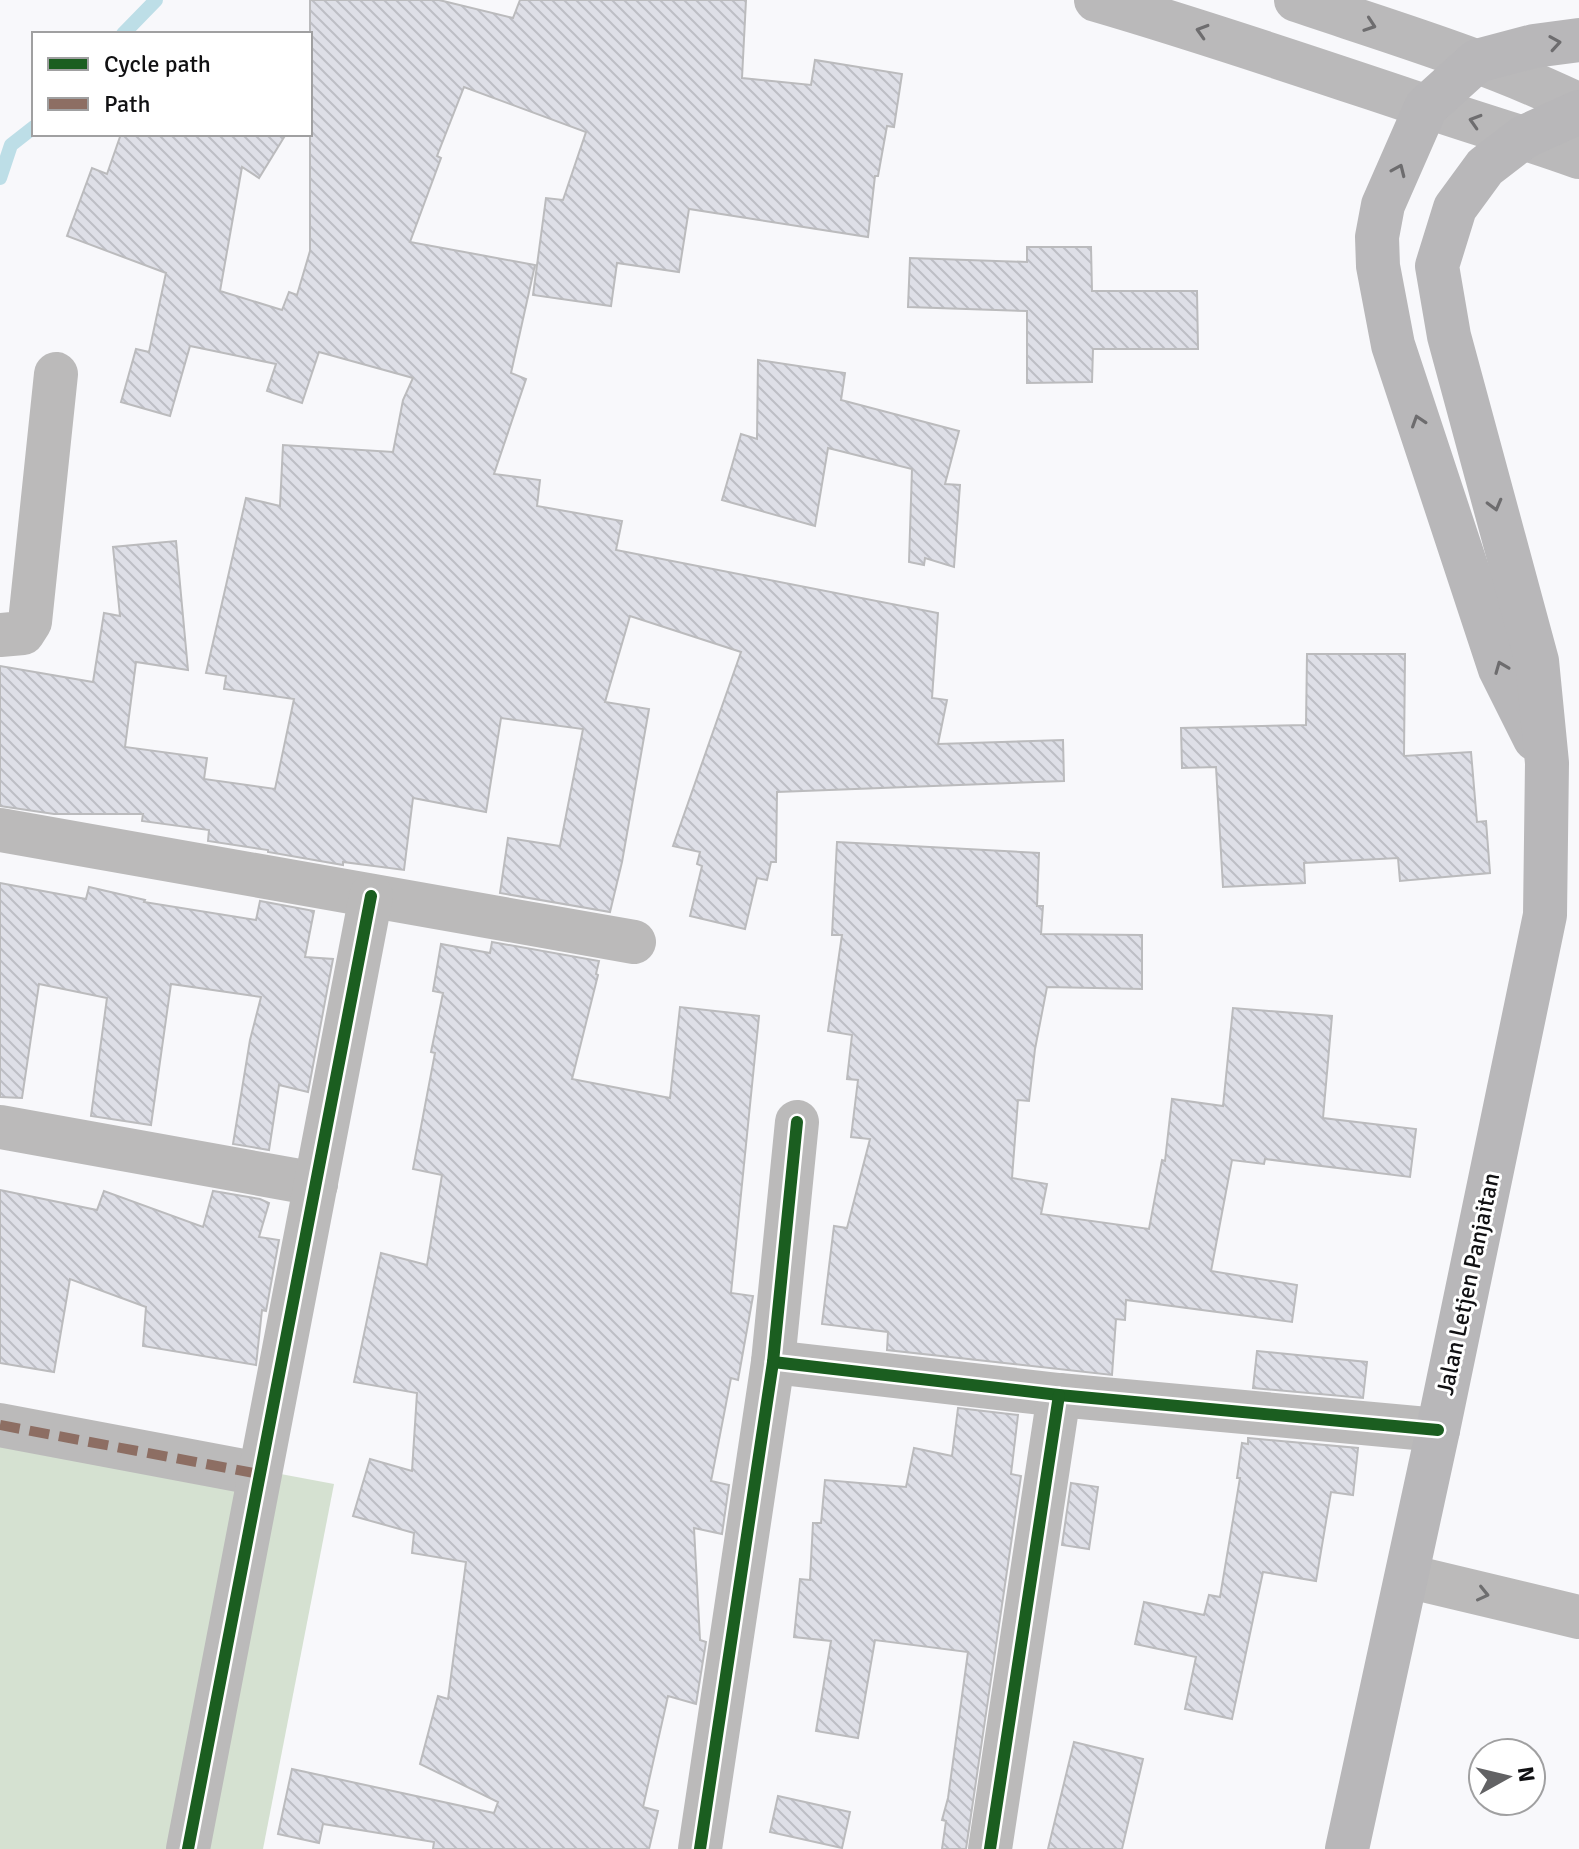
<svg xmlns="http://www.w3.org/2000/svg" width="1579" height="1849" viewBox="0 0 1579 1849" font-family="Signika,sans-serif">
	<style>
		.green { fill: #d5e1d1 }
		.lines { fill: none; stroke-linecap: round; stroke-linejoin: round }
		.stream { stroke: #bddee7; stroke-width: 14 }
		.building { fill: url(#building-back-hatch); stroke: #bbbbbd; stroke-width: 2 }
		.street { stroke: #bbbaba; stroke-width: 44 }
		.secondary { stroke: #bab9ba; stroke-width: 44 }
		.highway { stroke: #b8b7b9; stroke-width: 44 }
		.quiet { stroke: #8d6e63; stroke-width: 10; stroke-dasharray: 20 10; stroke-linecap: butt }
		.cycleway-casing { stroke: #fff; stroke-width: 17 }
		.cycleway { stroke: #1b5e20; stroke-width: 12 }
		.oneway { stroke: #6e6d6f }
		.oneway2 { stroke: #6d6c6e }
		.oneway3 { stroke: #6e6e6f }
		.labels { text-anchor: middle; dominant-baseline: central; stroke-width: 6; stroke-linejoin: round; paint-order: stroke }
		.street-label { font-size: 24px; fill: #111113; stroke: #fff }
	</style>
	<defs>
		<pattern id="building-back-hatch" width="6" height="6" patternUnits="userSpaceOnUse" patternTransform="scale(2)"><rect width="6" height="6" fill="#dedfe7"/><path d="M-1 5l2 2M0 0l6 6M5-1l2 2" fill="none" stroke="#bdbec5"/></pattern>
	</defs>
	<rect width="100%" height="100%" fill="#f8f8fb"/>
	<!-- green -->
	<path class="green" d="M0,1421L334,1484L263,1849H0Z"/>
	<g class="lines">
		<!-- stream -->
		<g class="stream">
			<path d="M123,34L156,0"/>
			<path d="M0,178L11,145L34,127"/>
		</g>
	</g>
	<!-- building -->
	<g class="building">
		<path d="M310,0H439L513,18L520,0H746L742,78L811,85L815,60L902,74L894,127L887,126L878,176H875L868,237L689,209L679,272L617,263L611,306L533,295L546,198L563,200L586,132L464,87L437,156L441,158L410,242L535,265L511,373L526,379L494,474L540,480L537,506L622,521L616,550L938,613L932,698L947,700L938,744L1063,740L1064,781L777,792L776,862H771L767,880L757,878L745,929L690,916L702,866L697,864L700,852L673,846L741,652L630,616L605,702L649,709L622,862L610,912L500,893L508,838L560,846L583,729L501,718L486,812L413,798L404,870L343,862V865L268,852V850L208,841L209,830L142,821L143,814H54L0,806V666L93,682L104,613L120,616L113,547L176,541L188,670L136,662L125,747L207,758L204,779L275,789L294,699L224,689L226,676L206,673L246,498L280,506L283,445L393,452L403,400L413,378L319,352L302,403L267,391L276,364L190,346L170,416L121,402L136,349L149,352L166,273L67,236L92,168L107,174L121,134H286L259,178L242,167L220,291L282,310L289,292L297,295L310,251Z"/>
		<path d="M1027,247H1091L1092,291H1197L1198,349H1093L1092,382L1027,383V311L908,307L910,258L1027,262Z"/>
		<path d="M758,360L845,373L841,400L959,431L945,484L960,485L954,567L925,558L924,565L909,562L912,469L828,448L815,526L722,500L741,434L757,439Z"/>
		<path d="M1307,654H1405L1404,756L1471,752L1477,822L1486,821L1490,873L1400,881L1398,858L1304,863L1305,883L1223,887L1216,767L1182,768L1181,728L1306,725Z"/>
		<path d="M837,842L1039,853L1037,906H1043L1041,934L1142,935V989L1047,987L1035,1049L1029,1101L1018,1100L1012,1178L1047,1184L1041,1214L1149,1229L1162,1160L1165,1161L1172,1099L1223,1106L1233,1008L1332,1016L1323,1118L1416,1129L1410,1177L1265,1159L1264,1164L1232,1160L1211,1271L1297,1285L1292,1322L1126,1300L1125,1320L1116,1319L1112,1375L887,1350L888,1332L822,1324L834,1226L847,1228L870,1139L851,1137L858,1080L847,1079L852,1035L828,1031L842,935H832Z"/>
		<path d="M0,883L86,899L89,887L145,900L144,902L256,920L260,901L314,911L305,957L333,959L308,1092L279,1085L269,1150L233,1144L250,1040L261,997L171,984L151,1125L91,1116L107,998L39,984L22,1098L0,1097Z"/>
		<path d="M492,942L599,961L596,974L598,975L572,1079L670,1098L680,1007L759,1016L731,1293L753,1296L738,1380L731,1378L711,1481L729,1485L722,1534L694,1528L700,1640L706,1642L696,1704L668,1696L643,1807L658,1811L649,1849H433L434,1842L323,1824L319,1843L278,1834L292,1769L494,1813L498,1802L420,1764L438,1696L448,1699L466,1562L412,1553L414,1533L353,1516L370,1459L412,1471L417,1393L354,1382L381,1253L427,1265L442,1175L413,1169L435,1053L431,1052L443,993L433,991L441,944L490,953Z"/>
		<path d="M0,1190L97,1210L104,1191L203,1227L213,1191L260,1199L269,1203L259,1237L279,1240L266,1311L262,1310L256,1365L143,1346L146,1307L70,1279L54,1372L0,1363Z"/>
		<path d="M1257,1351L1367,1362L1363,1398L1253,1388Z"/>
		<path d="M958,1408L1018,1415L1011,1474L1021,1476L966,1849H942L946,1821L942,1820L948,1798L968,1652L875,1640L858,1738L816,1731L831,1641L794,1637L800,1579L810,1580L813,1523H821L825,1480L906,1487L914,1448L952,1456Z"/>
		<path d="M1248,1438L1358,1448L1353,1495L1331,1492L1316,1581L1263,1572L1232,1719L1185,1709L1196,1657L1135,1644L1144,1602L1204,1615L1209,1595L1220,1597L1240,1478H1237L1242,1443L1248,1444Z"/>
		<path d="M1071,1483L1098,1487L1089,1549L1062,1545Z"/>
		<path d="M1074,1742L1143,1759L1122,1849H1048Z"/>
		<path d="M778,1796L850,1812L842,1848L770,1832Z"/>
	</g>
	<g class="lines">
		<!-- street -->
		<g class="street">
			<path d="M0,635L23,633L30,622L56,374"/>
			<path d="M0,830L634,942"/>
			<path d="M0,1127L316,1184"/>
			<path d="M773,1362L1059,1395L1438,1430"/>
			<path d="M0,1425L259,1474"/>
			<path d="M1407,1576L1579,1617"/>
			<path d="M188,1849L371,896"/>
			<path d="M700,1849L773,1362L797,1122"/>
			<path d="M990,1849L1059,1395"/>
		</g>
		<!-- secondary -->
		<g class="secondary">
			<path d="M1096,0C1206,32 1314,69 1422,105C1474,123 1527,138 1579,157"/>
			<path d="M1296,0C1391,32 1489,61 1579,105"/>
		</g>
		<!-- highway -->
		<g class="highway">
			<path d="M1535,739L1500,669L1393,345L1378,266L1377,237L1383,205L1426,107L1477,61L1534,46L1579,40"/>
			<path d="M1347,1849L1438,1430L1545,915L1547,763L1537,661L1449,336L1437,266L1455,208L1485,167L1524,137L1579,112"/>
		</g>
		<!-- quiet -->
		<path class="quiet" d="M0,1425L259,1474"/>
		<!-- cycleway casing -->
		<g class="cycleway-casing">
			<g id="cycleway">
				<path d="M773,1362L1059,1395L1438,1430"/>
				<path d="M188,1849L371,896"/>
				<path d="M700,1849L773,1362L797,1122"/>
				<path d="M990,1849L1059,1395"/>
			</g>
		</g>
		<!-- cycleway -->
		<use href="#cycleway" class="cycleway"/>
	</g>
	<!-- one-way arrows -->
	<defs><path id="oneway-chevron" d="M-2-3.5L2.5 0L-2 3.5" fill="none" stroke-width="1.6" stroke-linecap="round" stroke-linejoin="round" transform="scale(2)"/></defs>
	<g class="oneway">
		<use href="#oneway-chevron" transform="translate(1370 25) rotate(19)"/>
		<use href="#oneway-chevron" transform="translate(1202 31) rotate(-163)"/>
		<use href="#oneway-chevron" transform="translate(1475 121) rotate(-163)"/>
	</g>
	<g class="oneway2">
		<use href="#oneway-chevron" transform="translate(1555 43) rotate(-9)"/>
		<use href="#oneway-chevron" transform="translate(1399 170) rotate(-66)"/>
		<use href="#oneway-chevron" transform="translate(1418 421) rotate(-108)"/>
		<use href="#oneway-chevron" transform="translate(1495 505) rotate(75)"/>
		<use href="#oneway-chevron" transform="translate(1501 667) rotate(-112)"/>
	</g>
	<use class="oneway3" href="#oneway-chevron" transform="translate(1483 1594) rotate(13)"/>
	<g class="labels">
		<!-- street labels -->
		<g class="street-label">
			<text transform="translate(1468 1284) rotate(-78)">Jalan Letjen Panjaitan</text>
		</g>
	</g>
	<!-- legend -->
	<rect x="32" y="32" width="280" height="104" fill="#ffffff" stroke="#a0a0a1" stroke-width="2"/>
	<rect x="48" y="58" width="40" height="12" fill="#1b5e20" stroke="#a0a0a1" stroke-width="2"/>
	<text x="104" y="72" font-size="24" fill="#111113">Cycle path</text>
	<rect x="48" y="98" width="40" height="12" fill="#8d6e63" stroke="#a0a0a1" stroke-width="2"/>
	<text x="104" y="112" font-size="24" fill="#111113">Path</text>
	<!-- north arrow -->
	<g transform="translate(1507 1777) rotate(82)"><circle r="38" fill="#ffffff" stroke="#a0a0a1" stroke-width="2"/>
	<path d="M0-6L14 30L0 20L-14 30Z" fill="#626264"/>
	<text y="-12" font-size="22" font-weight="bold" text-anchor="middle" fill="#111113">N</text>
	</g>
</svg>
